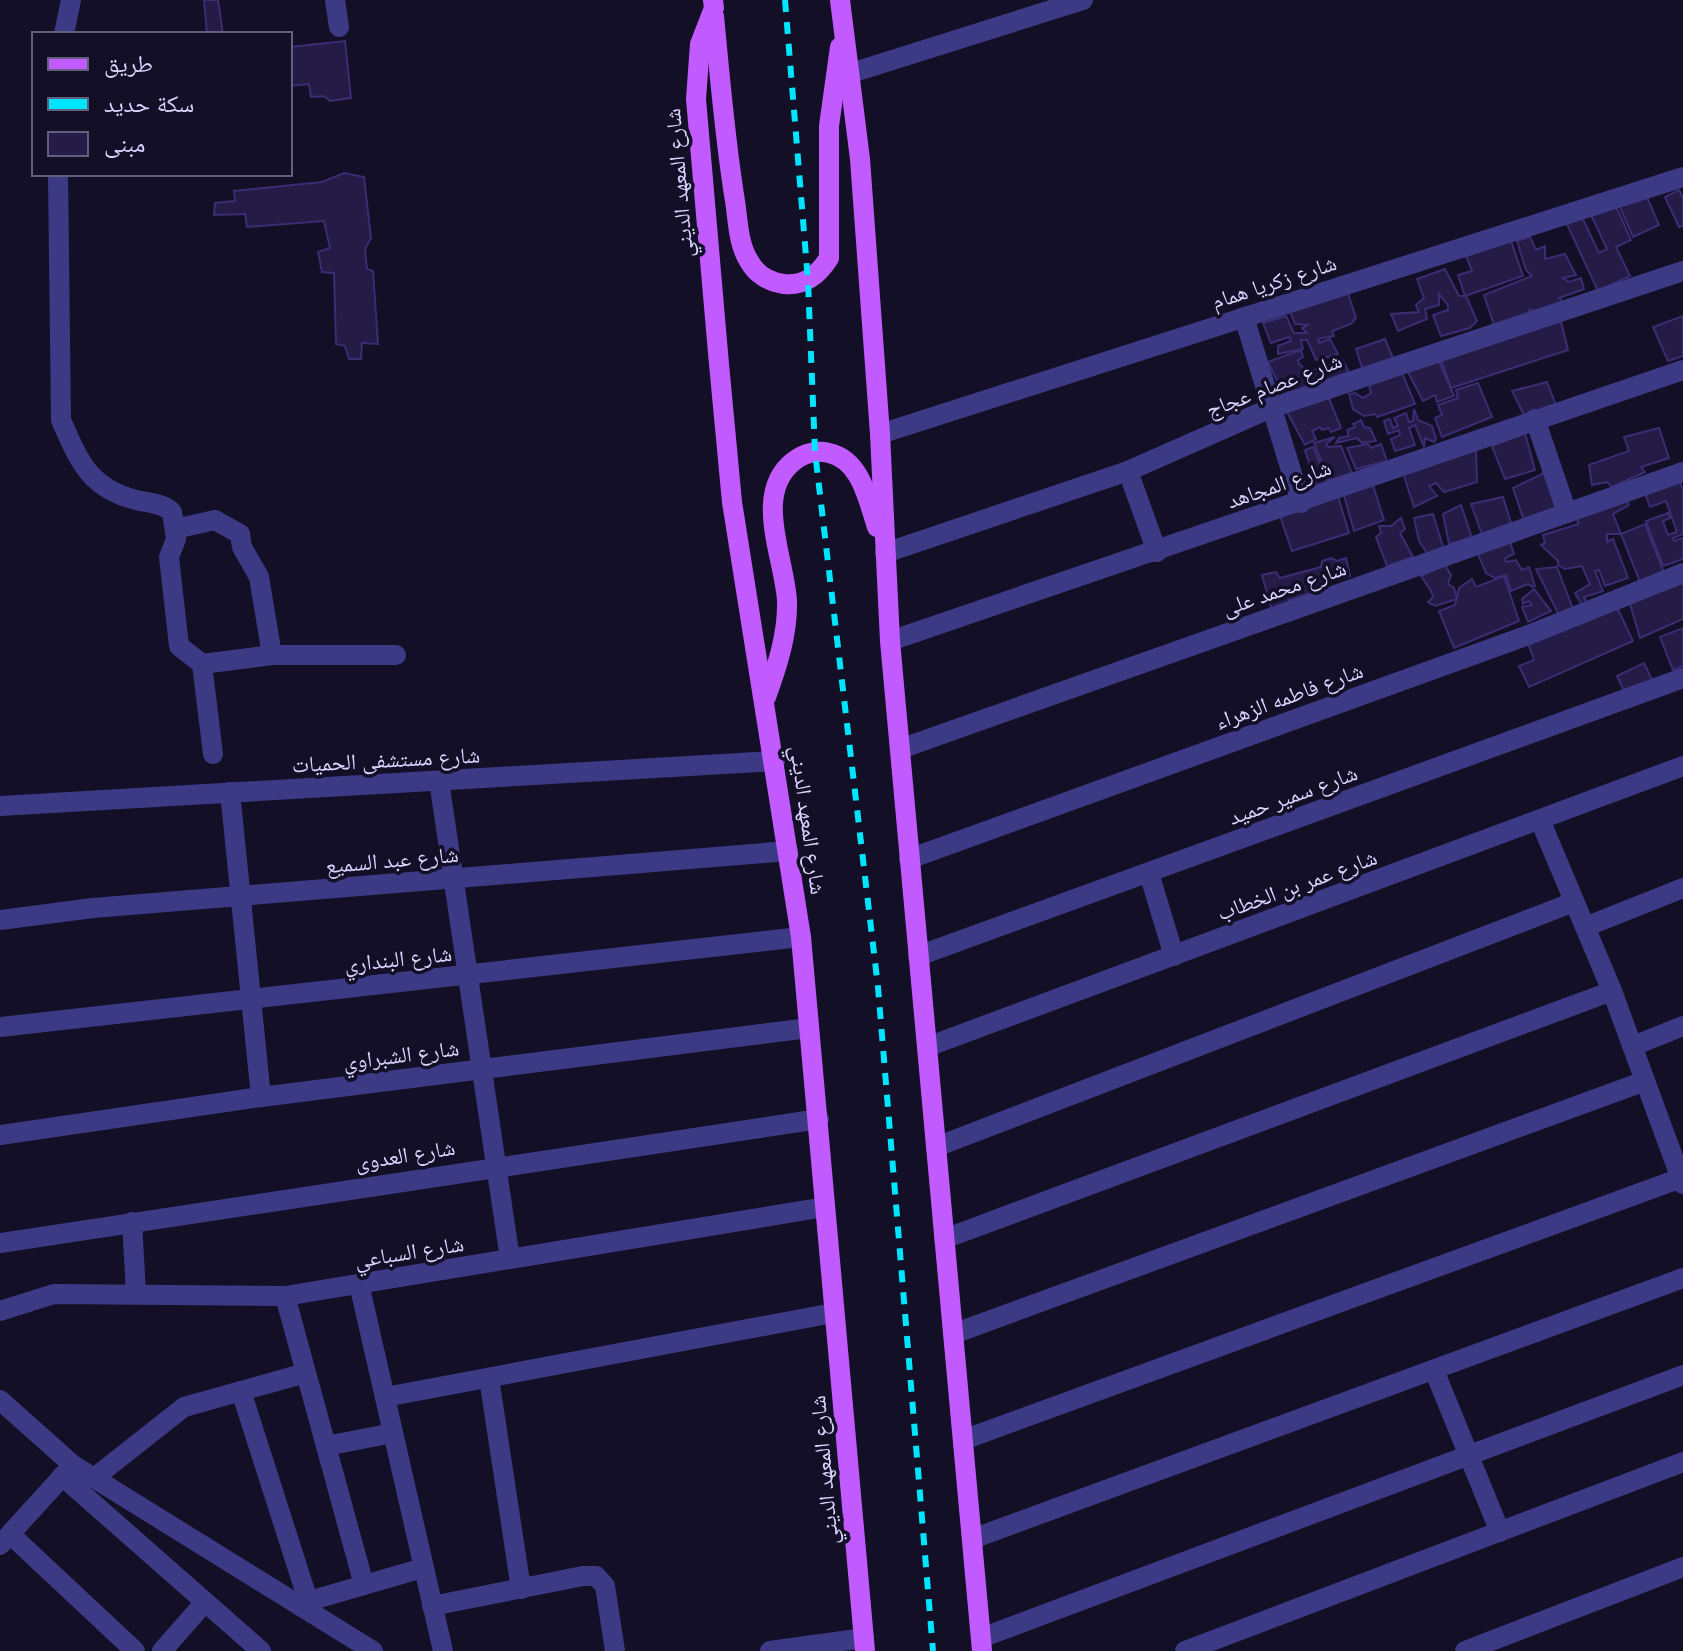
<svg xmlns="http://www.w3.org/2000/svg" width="1683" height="1651" viewBox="0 0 1683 1651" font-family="'DM Sans','Noto Naskh Arabic',sans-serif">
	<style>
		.building { fill: #241b47; stroke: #3b2d73; stroke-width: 2 }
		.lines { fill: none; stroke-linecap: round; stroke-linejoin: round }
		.minor { stroke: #3d3a85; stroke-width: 20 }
		.major { stroke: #c25bff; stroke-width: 20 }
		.rail { stroke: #00e5ff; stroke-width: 6; stroke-dasharray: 12 10; stroke-linecap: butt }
		.labels { text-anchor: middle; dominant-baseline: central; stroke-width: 7; stroke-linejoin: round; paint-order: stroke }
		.street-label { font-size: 22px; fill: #d9d4ff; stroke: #130f26 }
	</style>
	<rect width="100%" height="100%" fill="#130f26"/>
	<!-- building -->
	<g class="building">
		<path d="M204,0H218L223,34H201L207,33Z"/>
		<path d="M345,41L351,98L330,101L324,96L311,97L309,84L290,86V47Z"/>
		<path d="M344,173L364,177L371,238L365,249L367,269L373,271L378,344L362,343L361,359H349L345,346L336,344L334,273L322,272L318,252L330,248L324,221L247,227L245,214L214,215L215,203L235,201L234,191L322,182Z"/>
		<path d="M1644,190L1659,225L1633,237L1617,200Z"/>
		<path d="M1679,190L1683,198V226L1679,227L1665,197Z"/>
		<path d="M1615,204L1631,240L1616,247L1630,276L1598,291L1566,222L1581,215L1599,253L1607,249L1591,215Z"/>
		<path d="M1530,237L1536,250L1545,246V259L1565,254L1576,275L1563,278L1569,282L1581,278L1584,289L1559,298L1565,304L1538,313L1530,309L1527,315L1494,325L1484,295L1532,276L1526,270L1517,241Z"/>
		<path d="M1511,241L1523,276L1465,296L1458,275L1472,271L1466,256Z"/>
		<path d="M1445,269L1459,296H1466L1477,321L1470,328L1441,336L1433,315L1448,310V305L1439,294V305L1425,309L1427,319L1398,331L1391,314L1419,312L1416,305L1424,298L1417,279Z"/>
		<path d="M1348,293L1356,318L1351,324L1332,331L1334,336L1318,339L1319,343L1330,339L1338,354L1316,360L1307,340H1301L1303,349L1278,354V346L1291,341L1289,337L1271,343L1263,323L1286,316L1294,333H1307L1302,328L1308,325L1295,324L1290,311Z"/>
		<path d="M1559,313L1568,350L1451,388L1439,354Z"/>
		<path d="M1683,316V356L1668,361L1653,327Z"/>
		<path d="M1385,339L1395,363L1364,374L1356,349Z"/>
		<path d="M1301,350L1303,357L1298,360L1299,364L1309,372L1342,359L1349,372L1284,395L1268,362Z"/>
		<path d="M1439,361L1454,396L1437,402L1435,395L1423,401L1408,372Z"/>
		<path d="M1402,373L1415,404L1377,417L1375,414L1364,416L1353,409L1349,394L1355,393L1363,398L1371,393L1369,385Z"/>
		<path d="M1547,382L1557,408L1524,415L1512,391Z"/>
		<path d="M1478,383L1492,417L1442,437L1435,418L1442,415L1438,405L1458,398L1456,390Z"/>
		<path d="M1328,396L1341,428L1331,432L1329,428L1322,430L1320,427L1312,431L1316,439L1305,445L1286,410Z"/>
		<path d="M1414,409L1418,420L1432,426L1436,439L1434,442L1425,438L1424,447L1415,425L1409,428L1415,445L1395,451L1391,439L1400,435L1399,430L1388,434L1384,421L1390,419L1393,428L1398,426L1394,418L1406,413L1409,422L1413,421Z"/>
		<path d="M1361,420L1364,427L1370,428L1376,441L1362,443L1357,438L1336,443L1339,438L1349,436L1347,430L1355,427L1353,424Z"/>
		<path d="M1659,428L1669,458L1641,467L1645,472L1612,487L1607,482L1592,485L1589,465L1629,451L1624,437Z"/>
		<path d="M1525,433L1535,470L1505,479L1492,446Z"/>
		<path d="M1335,437L1326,444L1328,447L1341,446L1352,473L1329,480L1314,443Z"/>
		<path d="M1368,444L1371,448L1381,444L1387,461L1356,469L1347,448Z"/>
		<path d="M1476,446L1477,482L1444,492L1436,483L1429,486L1437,496L1414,507L1402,470Z"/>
		<path d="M1313,447L1327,480L1332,479L1334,483L1317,487L1305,450Z"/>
		<path d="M1544,473L1560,512L1525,524L1513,488Z"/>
		<path d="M1677,475L1683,490V534L1673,538L1674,541L1683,538V559L1663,566L1646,521L1668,513L1670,518L1663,521L1668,535L1677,532L1666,501L1650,507L1643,488Z"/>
		<path d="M1372,482L1384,520L1354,531L1343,492Z"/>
		<path d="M1337,493L1349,533L1292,551L1279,513Z"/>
		<path d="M1503,497L1512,526L1483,537L1471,504Z"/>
		<path d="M1626,498L1629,505L1613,514L1621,534H1607V542L1613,539L1628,578L1605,586L1599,570L1595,571L1603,591L1584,597L1587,604L1582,605L1575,593L1590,584L1582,566L1565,569L1558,565V561L1541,545L1545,543L1543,535L1579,524L1574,513Z"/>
		<path d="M1461,505L1472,538L1449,544L1443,514Z"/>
		<path d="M1433,514L1443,547L1430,557L1419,541L1414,518Z"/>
		<path d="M1401,518L1405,529L1400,533L1413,557L1387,566L1376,537L1381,533L1379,526H1391Z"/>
		<path d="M1645,524L1664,573L1640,582L1621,534Z"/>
		<path d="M1509,539L1514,554L1505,558L1506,562L1516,560L1522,570L1529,567L1535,586L1532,587L1528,584L1511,591L1506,575L1495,578L1486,573L1477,552Z"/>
		<path d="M1331,558L1337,561L1346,558L1350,576L1318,585L1317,591L1289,600L1292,604L1272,611L1262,575L1276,572L1280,578L1321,567L1322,561Z"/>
		<path d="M1445,565L1451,575L1448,584L1454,588L1457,599L1435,606L1428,602L1433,597L1431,591L1421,576Z"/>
		<path d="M1557,567L1573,609L1559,615L1536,569Z"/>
		<path d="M1504,576L1519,621L1454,648L1439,611L1455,605L1459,588L1472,579L1476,587Z"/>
		<path d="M1679,578L1683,586V619L1640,638L1628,597Z"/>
		<path d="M1534,589L1551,611L1528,622L1522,607L1532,605L1529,601L1523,604L1522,599Z"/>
		<path d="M1615,603L1633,641L1529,687L1519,666L1534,660L1527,640Z"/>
		<path d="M1683,628V666L1673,670L1660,637Z"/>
		<path d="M1644,663L1654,684L1627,697L1617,676Z"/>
	</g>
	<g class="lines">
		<!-- minor -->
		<g class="minor">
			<path d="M335,0L339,27"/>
			<path d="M64,34L71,0"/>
			<path d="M848,74L1083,0"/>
			<path d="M58,174L61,420C79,461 89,488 136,500C148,503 163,503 172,512L176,539L169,557L179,646L202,664L213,754"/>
			<path d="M1244,317L1301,503"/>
			<path d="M1535,419L1567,513"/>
			<path d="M880,434L1683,177"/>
			<path d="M1128,471L1157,552"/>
			<path d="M175,529L215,520L240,534L242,547L259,577L272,655"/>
			<path d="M885,553L1128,471L1271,408L1683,271"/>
			<path d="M890,641L1683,370"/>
			<path d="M202,664L272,655H396"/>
			<path d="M900,749L1683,472"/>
			<path d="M439,781L510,1259"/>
			<path d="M230,792L261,1097"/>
			<path d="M0,806L775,761"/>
			<path d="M1540,820L1612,991L1683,1184"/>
			<path d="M909,859L1531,634L1683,573"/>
			<path d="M1149,873L1174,956"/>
			<path d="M0,920L93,908L788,851"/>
			<path d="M1585,927L1683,888"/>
			<path d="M918,956L1683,678"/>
			<path d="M0,1027L801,937"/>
			<path d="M1633,1046L1683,1026"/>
			<path d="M927,1047L1683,766"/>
			<path d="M0,1135L261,1097L809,1028"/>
			<path d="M936,1147L1574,902"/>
			<path d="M132,1222L136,1292"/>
			<path d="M944,1239L1612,991"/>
			<path d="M0,1243L819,1119"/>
			<path d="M359,1284L443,1651"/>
			<path d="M285,1296L364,1585"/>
			<path d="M0,1311L54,1294L285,1296L825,1207"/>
			<path d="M953,1334L1645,1081"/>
			<path d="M1434,1370L1500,1532"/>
			<path d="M489,1378L521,1589"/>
			<path d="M241,1391L312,1613"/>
			<path d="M385,1397L833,1313"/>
			<path d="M0,1400L73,1465L373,1651"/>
			<path d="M963,1440L1681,1178"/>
			<path d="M326,1446L393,1433"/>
			<path d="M62,1476L261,1651"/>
			<path d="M94,1478L184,1407L306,1373"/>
			<path d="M10,1534L135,1651"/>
			<path d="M972,1539L1683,1278"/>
			<path d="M0,1545L70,1468"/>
			<path d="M309,1601L423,1568"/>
			<path d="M432,1606L583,1576H596L605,1586L615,1651"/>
			<path d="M981,1638L1683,1375"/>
			<path d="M162,1651L205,1602"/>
			<path d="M770,1651L864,1638"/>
			<path d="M1185,1651L1683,1462"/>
			<path d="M1465,1651L1683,1567"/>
		</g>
		<!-- major -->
		<g class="major">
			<path d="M713,0L714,8L700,44L696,99L719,364L732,502L801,937L865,1651"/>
			<path d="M840,0L860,159L880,434L890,641L982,1651"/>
			<path d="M714,16C720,78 725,140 735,201C738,220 738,244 749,261C756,274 769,282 784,284C805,286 818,275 829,258V126L840,47"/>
			<path d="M766,697C777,667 788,634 787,601C785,559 752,493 794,461C804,453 817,450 829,453C861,460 868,500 877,527"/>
		</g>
		<!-- rail -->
		<path class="rail" d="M785,0L808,281L815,452L878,987L933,1651"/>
	</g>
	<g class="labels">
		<!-- street labels -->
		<g class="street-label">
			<text transform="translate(679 183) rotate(-95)">شارع المعهد الديني</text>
			<text transform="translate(1274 282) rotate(-18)">شارع زكريا همام</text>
			<text transform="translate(1274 385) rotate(-21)">شارع عصام عجاج</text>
			<text transform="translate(1279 484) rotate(-19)">شارع المجاهد</text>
			<text transform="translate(1284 588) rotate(-19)">شارع محمد على</text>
			<text transform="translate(1289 696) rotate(-20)">شارع فاطمه الزهراء</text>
			<text transform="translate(386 760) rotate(-3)">شارع مستشفى الحميات</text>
			<text transform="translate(1293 795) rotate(-20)">شارع سمير حميد</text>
			<text transform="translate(808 820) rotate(82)">شارع المعهد الديني</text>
			<text transform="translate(392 860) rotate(-5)">شارع عبد السميع</text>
			<text transform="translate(1297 885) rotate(-20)">شارع عمر بن الخطاب</text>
			<text transform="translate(398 959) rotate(-6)">شارع البنداري</text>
			<text transform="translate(401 1055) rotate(-7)">شارع الشبراوي</text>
			<text transform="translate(405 1155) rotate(-9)">شارع العدوى</text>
			<text transform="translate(409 1252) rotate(-9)">شارع السباعي</text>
			<text transform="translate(824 1470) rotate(-95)">شارع المعهد الديني</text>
		</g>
	</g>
	<!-- legend -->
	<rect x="32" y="32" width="260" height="144" fill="#130f26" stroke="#625e7d" stroke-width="2"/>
	<rect x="48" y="58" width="40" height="12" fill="#c25bff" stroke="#625e7d" stroke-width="2"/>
	<text x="104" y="72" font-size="24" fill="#d9d4ff">طريق</text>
	<rect x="48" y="98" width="40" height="12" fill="#00e5ff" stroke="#625e7d" stroke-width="2"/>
	<text x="104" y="112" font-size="24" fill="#d9d4ff">سكة حديد</text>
	<rect x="48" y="132" width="40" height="24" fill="#241b47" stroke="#625e7d" stroke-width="2"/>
	<text x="104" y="152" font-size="24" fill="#d9d4ff">مبنى</text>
</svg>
